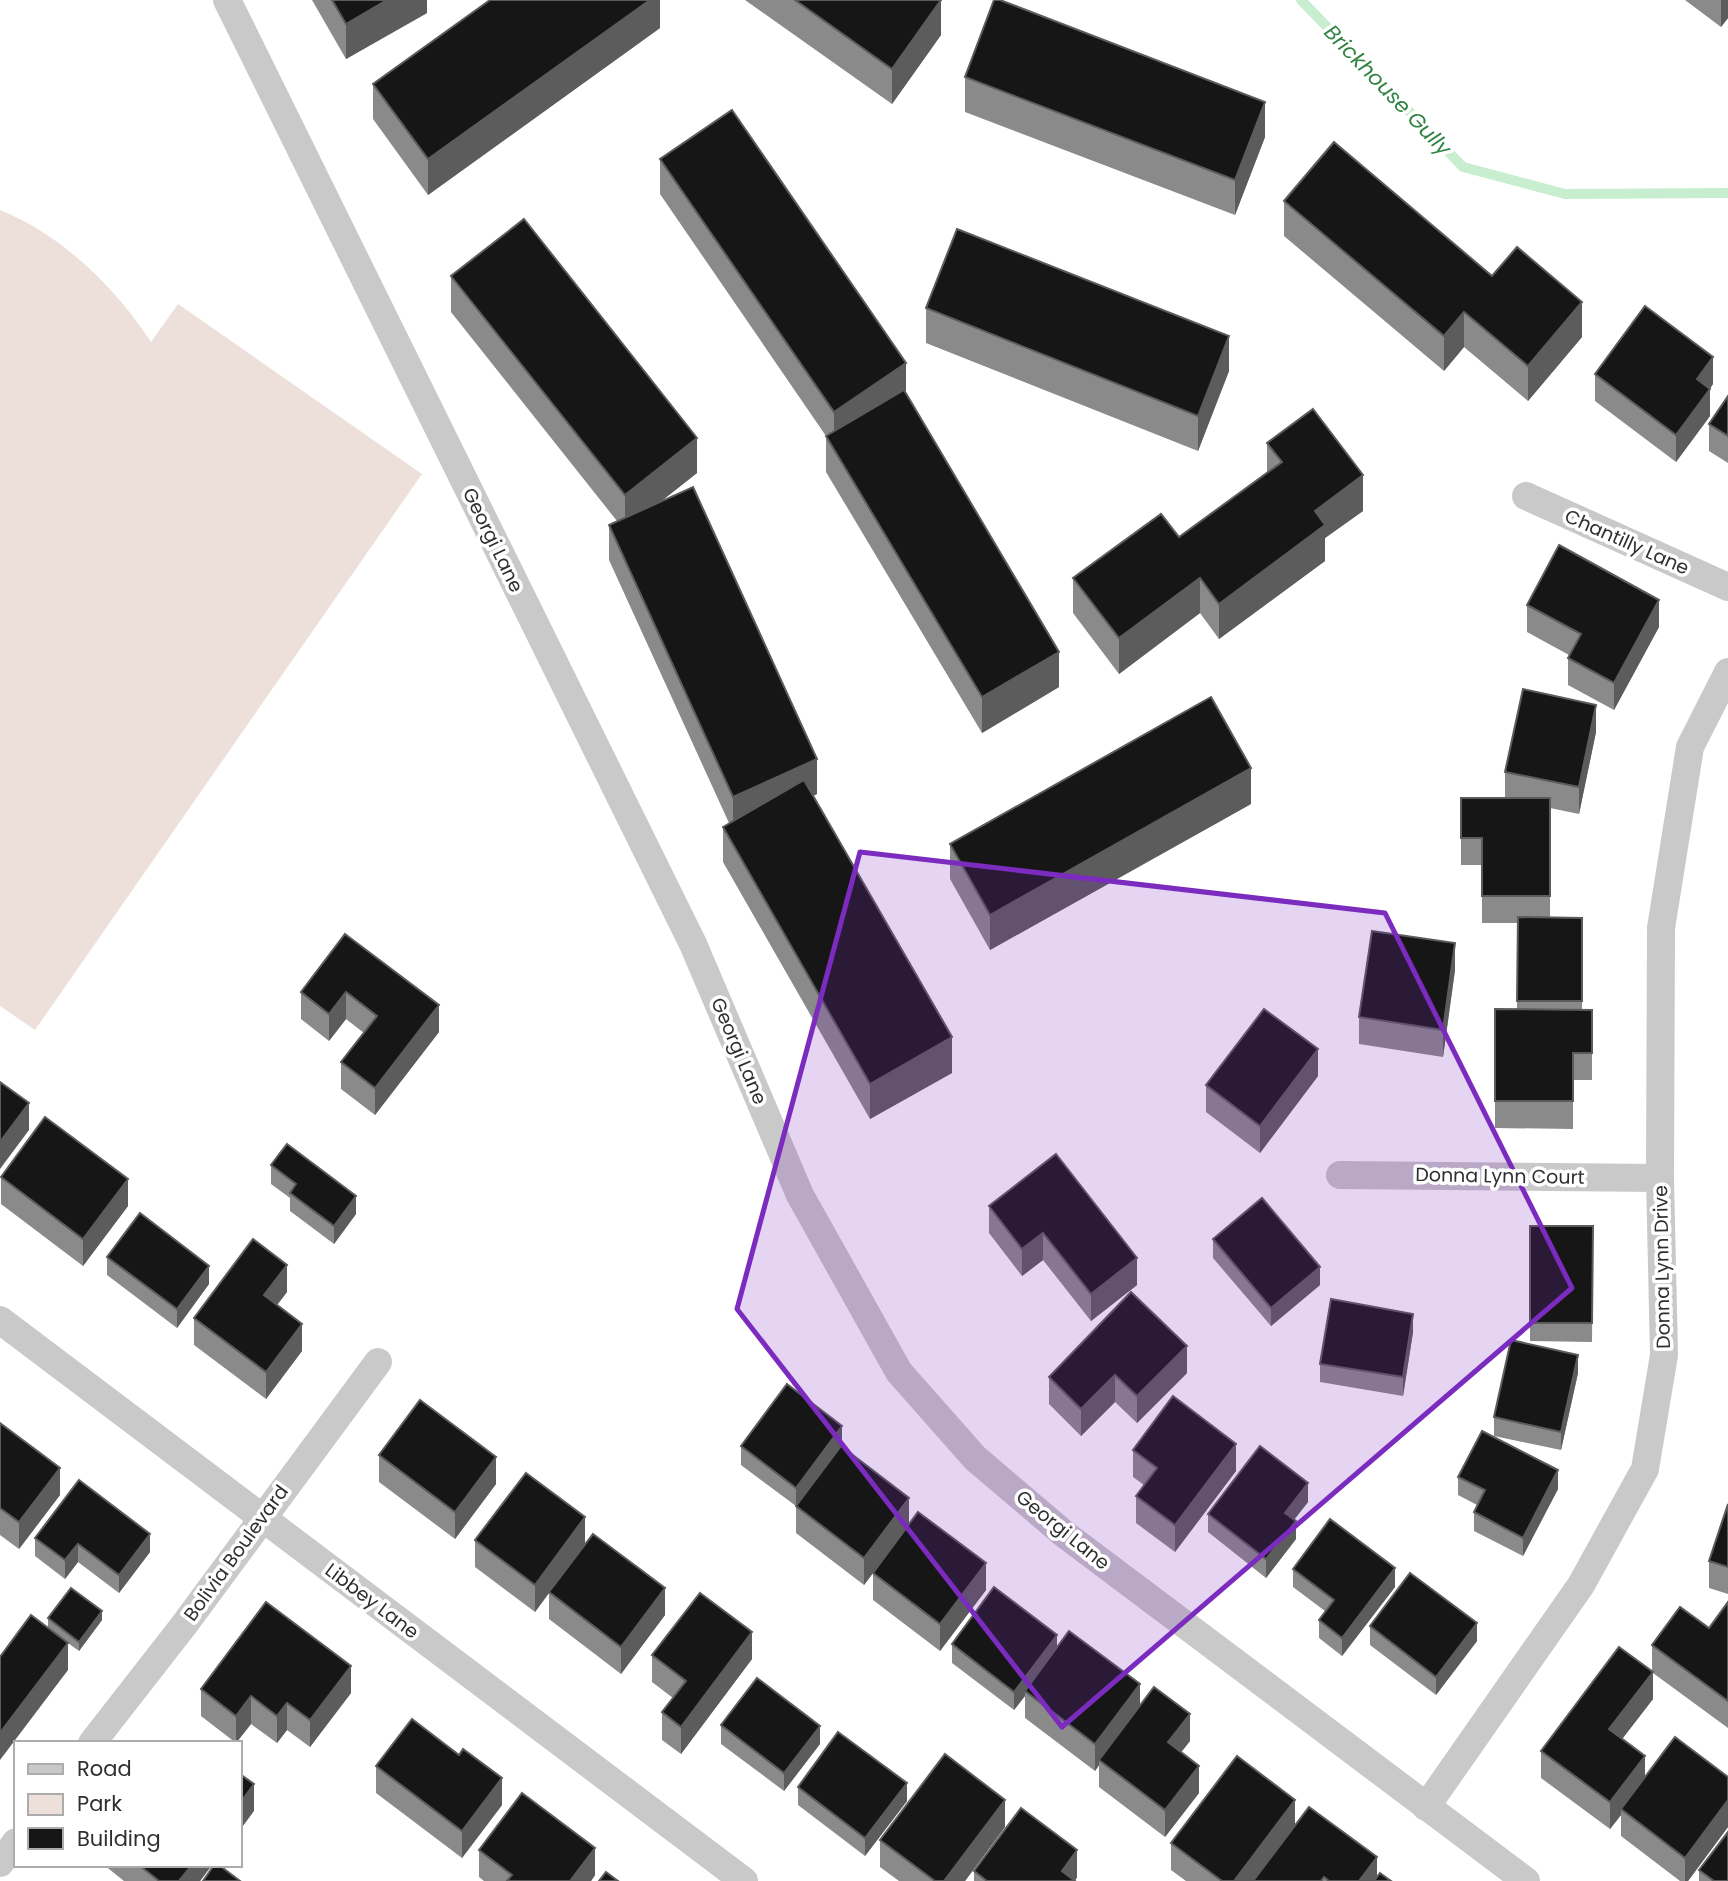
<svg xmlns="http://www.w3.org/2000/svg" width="1728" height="1881" viewBox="0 0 1728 1881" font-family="Poppins,sans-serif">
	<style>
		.green { fill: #ede0db }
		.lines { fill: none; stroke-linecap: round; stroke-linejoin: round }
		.stream { stroke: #c6eecf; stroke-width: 10 }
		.street { stroke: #c9c9c9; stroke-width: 28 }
		.wall { fill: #8a8a8a }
		.shaded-wall { fill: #5c5c5c }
		.building { fill: #161616; stroke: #5c5c5c; stroke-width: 2 }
		.marked { fill: #7b2cbf; fill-opacity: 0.2; stroke: #7b2cbf; stroke-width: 5; stroke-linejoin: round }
		.labels { text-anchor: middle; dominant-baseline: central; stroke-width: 7; stroke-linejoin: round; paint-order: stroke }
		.street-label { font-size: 19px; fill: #2f2f2f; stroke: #fff }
		.water-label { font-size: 21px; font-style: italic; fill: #308342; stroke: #fff }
	</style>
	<rect width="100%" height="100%" fill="#fff"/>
	<!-- green -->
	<path class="green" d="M0,210C61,234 116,288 151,342L178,304L422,474L35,1030L0,1006Z"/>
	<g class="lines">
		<!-- stream -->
		<path class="stream" d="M1301,0L1463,167L1565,194L1728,193"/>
		<!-- street -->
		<g class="street">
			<path d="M227,0L693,944L800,1195L899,1372L975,1458L1063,1533L1526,1881"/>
			<path d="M1526,496L1728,587"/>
			<path d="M1340,1175L1660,1178"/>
			<path d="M0,1320L744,1881"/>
			<path d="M92,1743L184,1625L378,1362"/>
			<path d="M1426,1807L1581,1585L1645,1469L1664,1355L1660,1178L1661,928L1690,747L1728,672"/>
			<path d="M0,1863L16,1842"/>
		</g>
	</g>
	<!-- wall -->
	<g class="wall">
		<path d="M312,0H427V13L346,59Z"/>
		<path d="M660,0V28L428,195L373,119V84Z"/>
		<path d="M745,0H941V35L892,104Z"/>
		<path d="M1685,0H1728V18L1721,27Z"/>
		<path d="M965,77L1265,137L1235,215L965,112Z"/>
		<path d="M660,159L906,393L1059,687L982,733L826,472V436L660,194Z"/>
		<path d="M1284,201L1492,276L1582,337L1528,401L1464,347L1444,371L1284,236Z"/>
		<path d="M451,276L697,473L661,501L817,794L813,796L952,1073L870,1119L723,862V827L729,823L609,560V525L617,521L451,312Z"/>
		<path d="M926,308L1229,371L1198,451L926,343Z"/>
		<path d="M1595,374L1713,384L1710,389V416L1676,462L1595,401Z"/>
		<path d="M1728,396V463L1709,451V424Z"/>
		<path d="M1267,443L1363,511L1325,538V561L1219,639L1200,613L1119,674L1073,613V578L1179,537L1267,472Z"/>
		<path d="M1527,605L1659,627L1614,710L1568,685V658L1569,655L1527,632Z"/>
		<path d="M1596,732L1579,814L1550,808V917L1582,918V1010H1592V1080H1573V1129L1495,1128V1009H1517L1518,923H1482V865H1461V798H1505V772Z"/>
		<path d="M1251,804L990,950L950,879V844Z"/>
		<path d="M345,934L439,1032L375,1115L341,1089V1062L364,1033L346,1019L329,1041L301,1019V992Z"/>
		<path d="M1455,970L1443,1057L1359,1044V1017Z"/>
		<path d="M1318,1076L1260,1153L1206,1112V1085Z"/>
		<path d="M1056,1154L1137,1285L1091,1321L1043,1260L1022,1276L989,1233V1206Z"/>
		<path d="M271,1165L356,1214L334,1244L290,1211V1198L271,1184Z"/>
		<path d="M1,1177L128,1206L83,1266L1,1204Z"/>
		<path d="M1530,1226H1593L1592,1342L1530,1341Z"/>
		<path d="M1213,1239L1320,1285L1271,1326L1213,1258Z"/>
		<path d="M107,1257L209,1284L177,1328L107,1275Z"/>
		<path d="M287,1292L277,1305L302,1351L266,1399L194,1345V1318Z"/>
		<path d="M1413,1332L1403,1396L1320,1382V1364Z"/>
		<path d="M1187,1373L1137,1423L1115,1402L1081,1436L1049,1404V1377Z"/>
		<path d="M1578,1373L1561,1450L1494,1436V1417Z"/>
		<path d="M0,1423L60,1495L19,1549L0,1535Z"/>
		<path d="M842,1444L841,1446L909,1524L986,1590L940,1651L873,1600V1573L864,1585L796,1533V1506L741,1465V1446Z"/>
		<path d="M1133,1450L1236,1471L1175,1552L1136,1523V1496L1144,1485L1133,1477Z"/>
		<path d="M379,1455L496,1484L455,1539L379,1482Z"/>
		<path d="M1458,1477L1558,1489L1523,1556L1474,1531V1512L1477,1505L1458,1495Z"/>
		<path d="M1308,1502L1294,1520L1296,1539L1266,1578L1208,1532V1514Z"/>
		<path d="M1728,1504V1594L1709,1588V1561Z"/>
		<path d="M35,1538L150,1552L119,1593L78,1562L65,1579L35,1556Z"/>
		<path d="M475,1540L585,1544L665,1615L621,1674L549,1619V1593L535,1612L475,1567Z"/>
		<path d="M1293,1569L1395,1587L1342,1656L1319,1638V1620L1325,1611L1293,1587Z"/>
		<path d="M1728,1602V1728L1653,1673V1699L1622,1739L1645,1777L1728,1827L1688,1881H1680L1621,1836V1815L1610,1829L1541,1778V1751L1652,1671V1645L1709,1628Z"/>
		<path d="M48,1618L102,1620L79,1651L68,1643V1670L48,1628Z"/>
		<path d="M1370,1626L1477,1641L1436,1695L1370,1645Z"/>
		<path d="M952,1644L1057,1647L1190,1741L1181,1752L1199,1793L1165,1837L1099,1787V1765L1095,1771L1025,1718V1696L1014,1710L952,1663Z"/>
		<path d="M652,1655L752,1659L681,1754L662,1740V1712L673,1698L652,1682Z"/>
		<path d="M201,1689L351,1693L310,1747L287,1730L277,1743L251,1724L236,1743L201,1716Z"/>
		<path d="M721,1725L820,1744L784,1791L721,1744Z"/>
		<path d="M459,1755L502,1805L462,1858L376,1793V1766Z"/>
		<path d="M798,1787L907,1801L865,1856L798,1805Z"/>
		<path d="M1295,1825L1377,1878L1391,1881H1186L1171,1870V1843Z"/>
		<path d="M1005,1827L965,1881H899L880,1867V1840Z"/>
		<path d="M479,1850L595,1875L591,1881H484L479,1877Z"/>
		<path d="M104,1865H212L200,1881H124Z"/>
		<path d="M1699,1870L1728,1881H1699Z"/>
		<path d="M974,1871L1077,1877L1075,1881H974Z"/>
	</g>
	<!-- shaded-wall -->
	<g class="shaded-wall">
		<path d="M387,0H427V13L346,59V24Z"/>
		<path d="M650,0H660V28L428,195V159Z"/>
		<path d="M941,0V35L892,104V69Z"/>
		<path d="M1721,0H1728V18L1721,27Z"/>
		<path d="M1265,102V137L1235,215V180Z"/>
		<path d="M1582,302V337L1528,401V366Z"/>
		<path d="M1464,312V347L1444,371V336Z"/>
		<path d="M1229,336V371L1198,451V416Z"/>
		<path d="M1713,357V384L1697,406V379Z"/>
		<path d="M906,363V398L834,447V412Z"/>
		<path d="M1710,389V416L1676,462V435Z"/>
		<path d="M697,438V473L625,530V495Z"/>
		<path d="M1363,475V511L1325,538V561L1219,639V604L1315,511Z"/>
		<path d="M1200,578V613L1119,674V638Z"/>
		<path d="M1659,600V627L1614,710V683Z"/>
		<path d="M1059,652V687L982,733V697Z"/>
		<path d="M1596,705V732L1579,814V787Z"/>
		<path d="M817,759V794L733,832V797Z"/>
		<path d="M1251,768V804L990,950V915Z"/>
		<path d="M1455,943V970L1443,1057V1030Z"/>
		<path d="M346,992V1019L329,1041V1014Z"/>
		<path d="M439,1005V1032L375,1115V1088Z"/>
		<path d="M952,1037V1073L870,1119V1084Z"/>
		<path d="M1318,1049V1076L1260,1153V1126Z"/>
		<path d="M29,1103V1130L0,1169V1142Z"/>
		<path d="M128,1179V1206L83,1266V1239Z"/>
		<path d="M356,1196V1214L334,1244V1226Z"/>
		<path d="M1043,1233V1260L1022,1276V1249Z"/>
		<path d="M1137,1258V1285L1091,1321V1294Z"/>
		<path d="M287,1265V1292L264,1322V1295Z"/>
		<path d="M209,1266V1284L177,1328V1309Z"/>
		<path d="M1320,1267V1285L1271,1326V1308Z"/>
		<path d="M1413,1314V1332L1403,1396V1377Z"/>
		<path d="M302,1324V1351L266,1399V1372Z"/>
		<path d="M1187,1346V1373L1137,1423V1396Z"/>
		<path d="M1578,1355V1373L1561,1450V1432Z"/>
		<path d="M1115,1375V1402L1081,1436V1409Z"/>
		<path d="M842,1426V1444L796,1506V1488Z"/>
		<path d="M1236,1444V1471L1175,1552V1525Z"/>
		<path d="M496,1457V1484L455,1539V1512Z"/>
		<path d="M60,1468V1495L19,1549V1522Z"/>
		<path d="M1558,1470V1489L1523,1556V1538Z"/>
		<path d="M1308,1483V1502L1285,1531V1513Z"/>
		<path d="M909,1498V1525L864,1585V1558Z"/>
		<path d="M585,1517V1544L535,1612V1585Z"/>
		<path d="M1296,1521V1539L1266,1578V1559Z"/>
		<path d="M150,1534V1552L119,1593V1575Z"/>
		<path d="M78,1544V1562L65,1579V1560Z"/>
		<path d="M986,1563V1590L940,1651V1624Z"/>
		<path d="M1395,1568V1587L1342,1656V1638Z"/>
		<path d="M665,1588V1615L621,1674V1647Z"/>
		<path d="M102,1611V1620L79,1651V1642Z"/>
		<path d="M1477,1623V1641L1436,1695V1677Z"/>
		<path d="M752,1632V1659L681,1754V1727Z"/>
		<path d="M1057,1635V1653L1025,1691V1696L1014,1710V1692Z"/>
		<path d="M68,1643V1670L0,1760V1733Z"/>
		<path d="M351,1666V1693L310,1747V1720Z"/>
		<path d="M1653,1672V1699L1609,1756V1729Z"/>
		<path d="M1140,1684V1711L1099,1760V1765L1095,1771V1744Z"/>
		<path d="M251,1696V1724L236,1743V1716Z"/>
		<path d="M287,1703V1730L277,1743V1716Z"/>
		<path d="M1190,1714V1741L1168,1769V1742Z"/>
		<path d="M820,1726V1744L784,1791V1773Z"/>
		<path d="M1645,1756V1783L1621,1809V1815L1610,1829V1802Z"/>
		<path d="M1199,1766V1793L1165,1837V1810Z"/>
		<path d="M502,1778V1805L462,1858V1831Z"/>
		<path d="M907,1783V1801L865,1856V1838Z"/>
		<path d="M254,1784V1811L240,1830V1803Z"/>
		<path d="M1005,1800V1827L965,1881H944Z"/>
		<path d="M1295,1800V1827L1254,1881H1234Z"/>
		<path d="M1728,1800V1827L1688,1881H1685V1858Z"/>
		<path d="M595,1848V1875L591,1881H570Z"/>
		<path d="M1077,1850V1877L1075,1881L1062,1871Z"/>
		<path d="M1377,1857V1881H1359Z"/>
		<path d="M192,1865H212L200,1881H179Z"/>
	</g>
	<!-- building -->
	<g class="building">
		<path d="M332,0H387L346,24Z"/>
		<path d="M490,0H650L428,159L373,84Z"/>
		<path d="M795,0H941L892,69Z"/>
		<path d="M994,0H1000L1265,102L1235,180L965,77Z"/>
		<path d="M732,110L906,363L834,412L660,159Z"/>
		<path d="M1334,142L1492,276L1517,247L1582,302L1528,366L1464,312L1444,336L1284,201Z"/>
		<path d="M524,219L697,438L625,495L451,276Z"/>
		<path d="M957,229L1229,336L1198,416L926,308Z"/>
		<path d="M1645,306L1713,357L1697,379L1710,389L1676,435L1595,374Z"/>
		<path d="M904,390L1059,652L982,697L826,436Z"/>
		<path d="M1728,396V436L1709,424Z"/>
		<path d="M1313,409L1363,475L1315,511L1325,525L1219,604L1200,578L1119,638L1073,578L1161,514L1179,537L1282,462L1267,443Z"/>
		<path d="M693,487L817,759L733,797L609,525Z"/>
		<path d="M1559,545L1659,600L1614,683L1568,658L1581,634L1527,605Z"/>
		<path d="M1523,689L1596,705L1579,787L1505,772Z"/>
		<path d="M1211,697L1251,768L990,915L950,844Z"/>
		<path d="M804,780L952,1037L870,1084L723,827Z"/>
		<path d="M1461,798H1550V896H1482V838H1461Z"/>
		<path d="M1518,917L1582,918V1001H1517Z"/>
		<path d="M1372,931L1455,943L1443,1030L1359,1017Z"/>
		<path d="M345,934L439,1005L375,1088L341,1062L377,1016L346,992L329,1014L301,992Z"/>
		<path d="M1264,1009L1318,1049L1260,1126L1206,1085Z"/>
		<path d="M1495,1009L1592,1010V1053H1573V1101H1495Z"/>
		<path d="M0,1082L29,1103L0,1142Z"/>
		<path d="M45,1117L128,1179L83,1239L1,1177Z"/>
		<path d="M287,1144L356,1196L334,1226L290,1193L296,1184L271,1165Z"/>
		<path d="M1056,1154L1137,1258L1091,1294L1043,1233L1022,1249L989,1206Z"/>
		<path d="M1262,1198L1320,1267L1271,1308L1213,1239Z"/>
		<path d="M140,1213L209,1266L177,1309L107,1257Z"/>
		<path d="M1530,1226H1593L1592,1323H1530Z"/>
		<path d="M253,1239L287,1265L264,1295L302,1324L266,1372L194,1318Z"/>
		<path d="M1131,1292L1187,1346L1137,1396L1115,1375L1081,1409L1049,1377Z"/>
		<path d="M1331,1299L1413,1314L1403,1377L1320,1364Z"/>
		<path d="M1511,1340L1578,1355L1561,1432L1494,1417Z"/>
		<path d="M787,1384L842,1426L796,1488L741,1446Z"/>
		<path d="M1173,1396L1236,1444L1175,1525L1136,1496L1157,1468L1133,1450Z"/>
		<path d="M420,1400L496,1457L455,1512L379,1455Z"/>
		<path d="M0,1423L60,1468L19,1522L0,1508Z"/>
		<path d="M1482,1431L1558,1470L1523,1538L1474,1512L1485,1490L1458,1477Z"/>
		<path d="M841,1446L909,1498L864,1558L796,1506Z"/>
		<path d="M1260,1446L1308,1483L1285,1513L1296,1521L1266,1559L1208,1514Z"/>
		<path d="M526,1473L585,1517L535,1585L475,1540Z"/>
		<path d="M79,1480L150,1534L119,1575L78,1544L65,1560L35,1538Z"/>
		<path d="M1728,1504V1567L1709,1561Z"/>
		<path d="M918,1512L986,1563L940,1624L873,1573Z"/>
		<path d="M1330,1519L1395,1568L1342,1638L1319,1620L1334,1600L1293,1569Z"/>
		<path d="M593,1534L665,1588L621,1647L549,1592Z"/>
		<path d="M1410,1573L1477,1623L1436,1677L1370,1626Z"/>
		<path d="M994,1587L1057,1635L1014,1692L952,1644Z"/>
		<path d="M71,1588L102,1611L79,1642L48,1618Z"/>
		<path d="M700,1593L752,1632L681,1727L662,1712L686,1681L652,1655Z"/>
		<path d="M266,1602L351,1666L310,1720L287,1703L277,1716L251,1696L236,1716L201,1689Z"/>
		<path d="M1728,1602V1701L1652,1645L1680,1607L1709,1628Z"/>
		<path d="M31,1615L68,1643L0,1733V1657Z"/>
		<path d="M1069,1631L1140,1684L1095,1744L1025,1691Z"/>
		<path d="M1619,1647L1653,1672L1609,1729L1645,1756L1610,1802L1541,1751Z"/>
		<path d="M757,1678L820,1726L784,1773L721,1725Z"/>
		<path d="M1154,1687L1190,1714L1168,1742L1199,1766L1165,1810L1099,1760Z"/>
		<path d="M412,1719L459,1755L463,1749L502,1778L462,1831L376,1766Z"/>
		<path d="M838,1732L907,1783L865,1838L798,1787Z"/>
		<path d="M1675,1737L1728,1777V1800L1685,1858L1621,1809Z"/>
		<path d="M945,1754L1005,1800L944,1881H935L880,1840Z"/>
		<path d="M1237,1756L1295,1800L1234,1881H1222L1171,1843Z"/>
		<path d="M240,1774L254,1784L240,1803Z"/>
		<path d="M522,1793L595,1848L570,1881H507L512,1875L479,1850Z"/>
		<path d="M1309,1807L1377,1857L1359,1881H1329L1324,1877L1321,1881H1253Z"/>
		<path d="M1021,1808L1077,1850L1062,1871L1075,1881H987L974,1871Z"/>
		<path d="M1728,1832V1881H1714L1699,1870Z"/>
		<path d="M139,1865H192L179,1881H159Z"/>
		<path d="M214,1865H219L240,1881H203Z"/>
		<path d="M606,1872L618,1881H599Z"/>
		<path d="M1380,1873L1391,1881H1374Z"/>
	</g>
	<!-- marked area -->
	<path class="marked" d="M860,852L1385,913L1572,1288L1062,1727L737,1309Z"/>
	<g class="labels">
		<!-- street labels -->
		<g class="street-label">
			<text transform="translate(493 540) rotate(64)">Georgi Lane</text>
			<text transform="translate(1627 542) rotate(24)">Chantilly Lane</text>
			<text transform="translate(739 1051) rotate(67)">Georgi Lane</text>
			<text transform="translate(1500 1176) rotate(1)">Donna Lynn Court</text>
			<text transform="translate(1662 1267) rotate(-91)">Donna Lynn Drive</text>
			<text transform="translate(1063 1530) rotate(39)">Georgi Lane</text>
			<text transform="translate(236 1553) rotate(-54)">Bolivia Boulevard</text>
			<text transform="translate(372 1601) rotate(37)">Libbey Lane</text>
		</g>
		<!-- water labels -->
		<g class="water-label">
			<text transform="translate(1388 90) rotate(46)">Brickhouse Gully</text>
		</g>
	</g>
	<!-- legend -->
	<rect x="14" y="1741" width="228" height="126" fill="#ffffff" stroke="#acacac" stroke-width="2"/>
	<rect x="28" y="1764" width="35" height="10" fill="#c9c9c9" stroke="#acacac" stroke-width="2"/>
	<text x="77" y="1776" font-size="21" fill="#2f2f2f">Road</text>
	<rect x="28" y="1794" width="35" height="21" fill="#ede0db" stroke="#acacac" stroke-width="2"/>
	<text x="77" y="1811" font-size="21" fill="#2f2f2f">Park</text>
	<rect x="28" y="1828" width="35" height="21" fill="#161616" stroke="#acacac" stroke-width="2"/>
	<text x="77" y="1846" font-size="21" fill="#2f2f2f">Building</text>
</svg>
